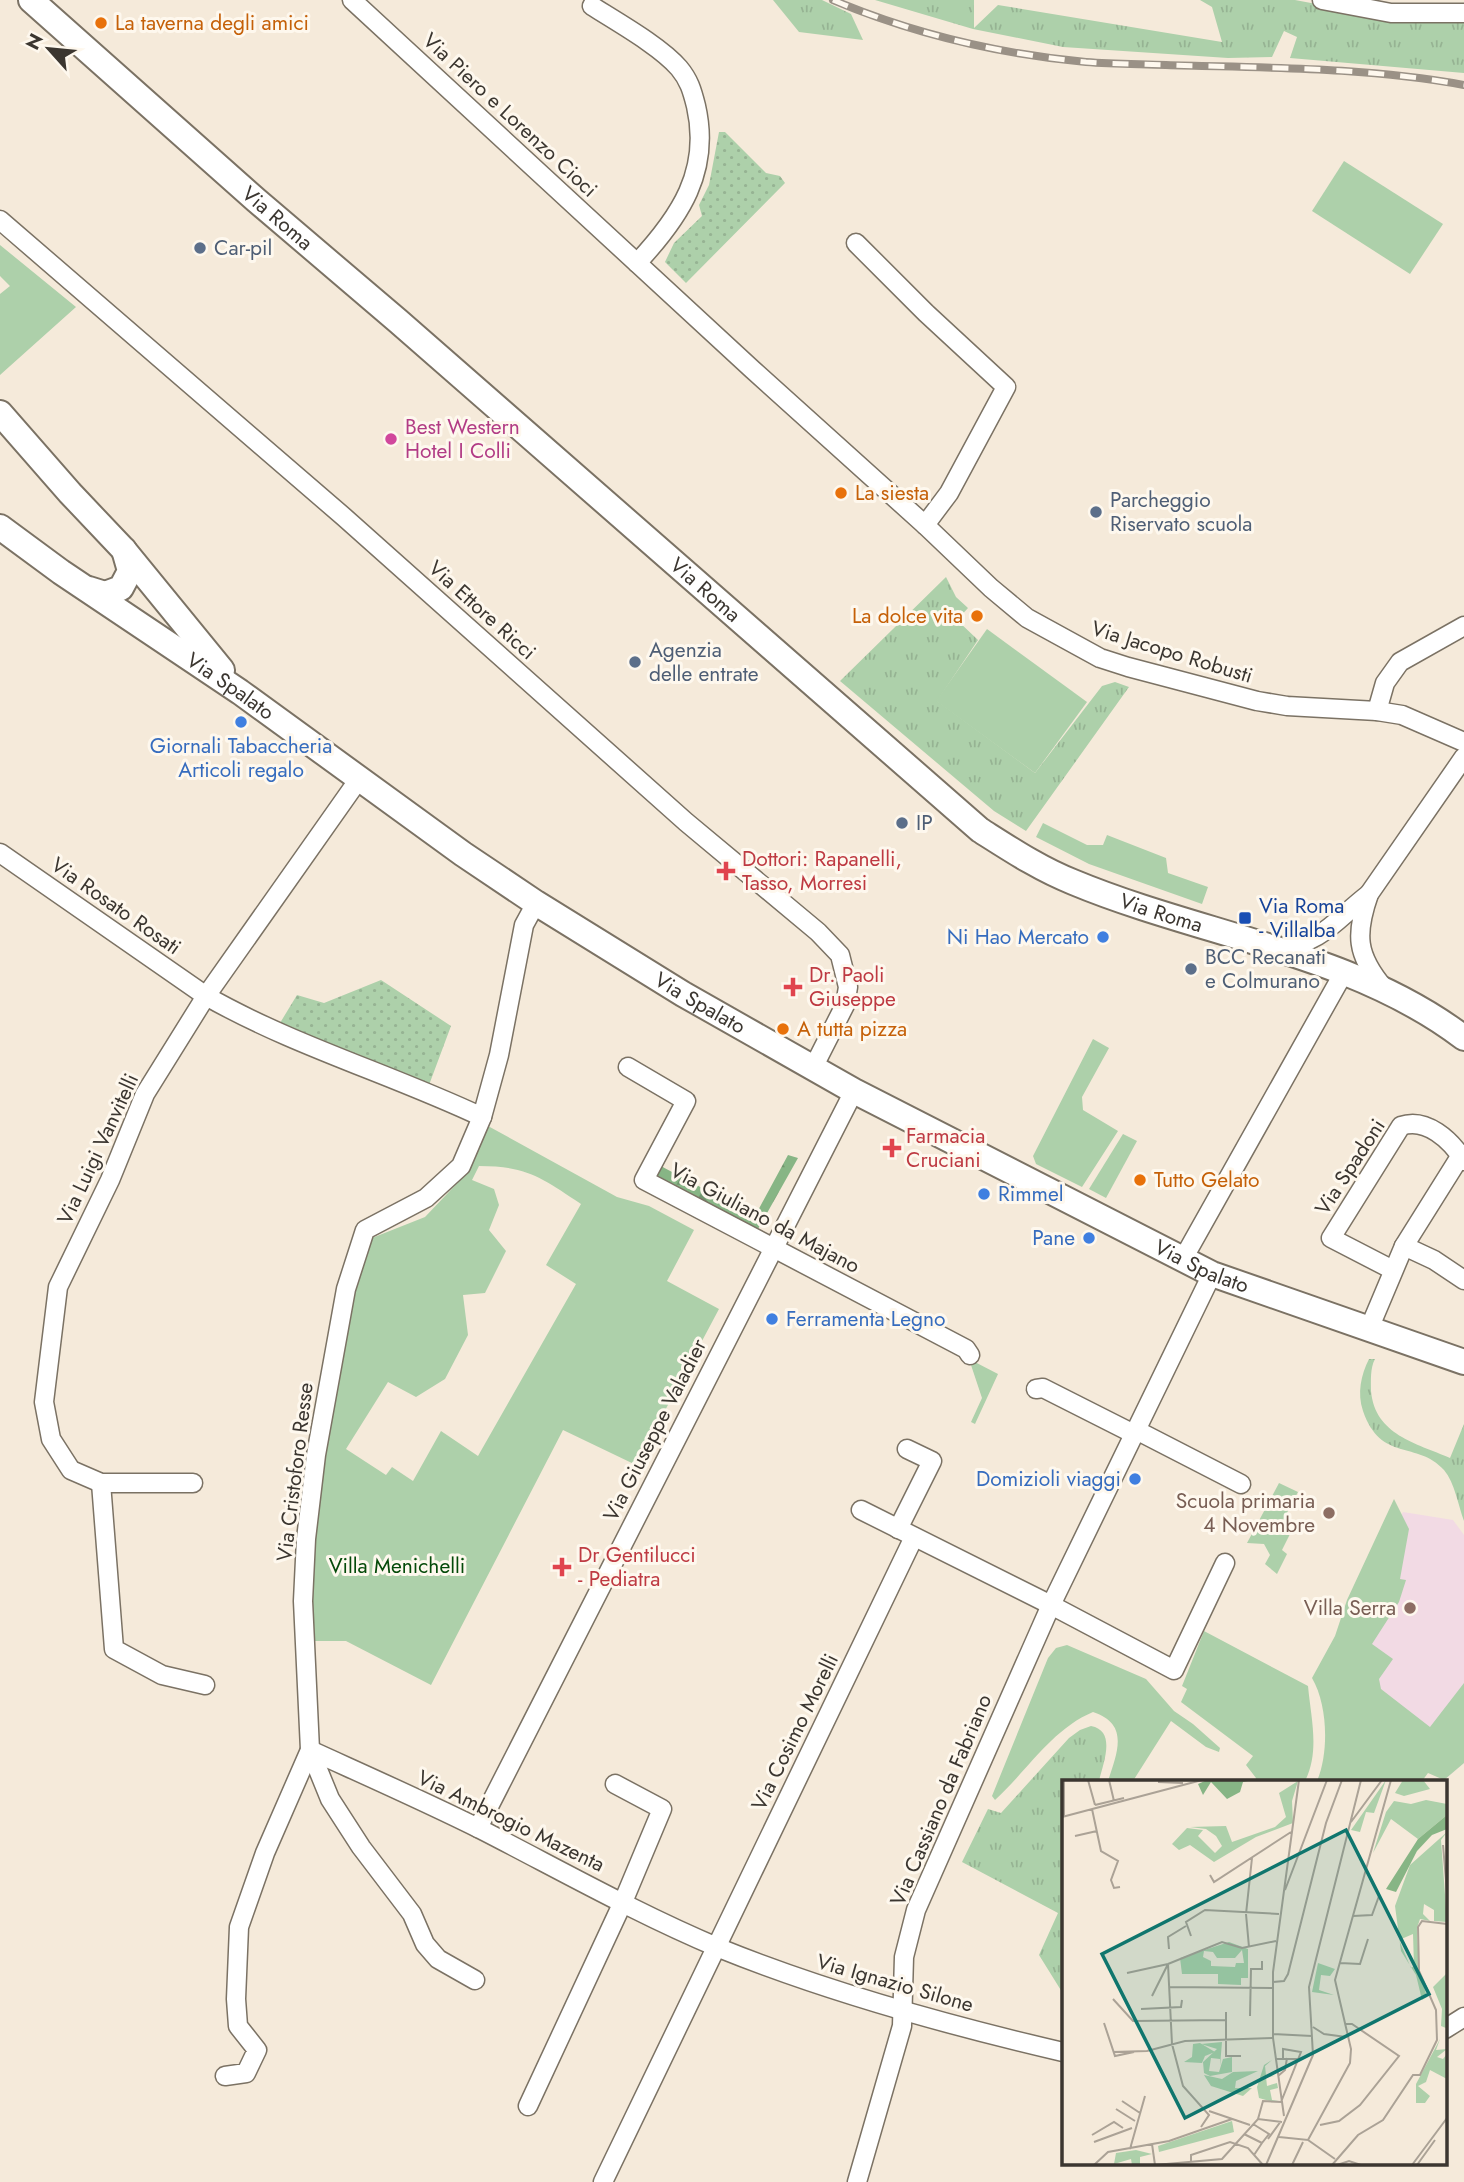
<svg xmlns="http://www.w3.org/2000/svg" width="1464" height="2182" viewBox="0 0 1464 2182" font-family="Jost,sans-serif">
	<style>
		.education { fill: #f2dae4 }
		.grass { fill: url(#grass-tufts) }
		.forest { fill: url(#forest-firs) }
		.park { fill: url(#park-dots) }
		.garden { fill: #add0aa; fill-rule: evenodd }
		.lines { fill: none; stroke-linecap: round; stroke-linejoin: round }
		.street-casing { stroke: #7b7264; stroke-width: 21 }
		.secondary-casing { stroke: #7b7264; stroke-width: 28 }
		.street { stroke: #fff; stroke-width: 18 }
		.secondary { stroke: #fff; stroke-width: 24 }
		.rail-casing { stroke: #9a9186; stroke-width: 8 }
		.rail { stroke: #fef8ee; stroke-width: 5; stroke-dasharray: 16; stroke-linecap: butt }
		.food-dot { fill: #e8710a; stroke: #fef8ee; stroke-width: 2.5 }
		.service-dot { fill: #5c6f8a; stroke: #fef8ee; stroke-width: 2.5 }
		.hotel-dot { fill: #d1479c; stroke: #fef8ee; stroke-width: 2.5 }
		.shop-dot { fill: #3f7fe0; stroke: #fef8ee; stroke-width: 2.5 }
		.health-dot { fill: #e0444e; stroke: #fef8ee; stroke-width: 2.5 }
		.transit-dot { fill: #1a4fb4; stroke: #fef8ee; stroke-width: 2.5 }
		.education-dot { fill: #8d6e63; stroke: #fef8ee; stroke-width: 2.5 }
		.labels { text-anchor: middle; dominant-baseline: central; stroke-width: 6; stroke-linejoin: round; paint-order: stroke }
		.food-label { font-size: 21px; fill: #c56008; stroke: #fef8ee; text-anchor: start }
		.street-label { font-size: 21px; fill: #3b3630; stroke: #fef8ee }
		.service-label { font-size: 21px; fill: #4e5e75; stroke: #fef8ee; text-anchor: start }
		.hotel-label { font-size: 21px; fill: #b23c85; stroke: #fef8ee; text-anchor: start }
		.shop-label { font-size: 21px; fill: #366cbe; stroke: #fef8ee; text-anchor: end }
		.health-label { font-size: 21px; fill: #be3a42; stroke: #fef8ee; text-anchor: start }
		.transit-label { font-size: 21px; fill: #164399; stroke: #fef8ee; text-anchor: start }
		.education-label { font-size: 21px; fill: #785e54; stroke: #fef8ee; text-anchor: end }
		.park-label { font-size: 21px; fill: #044a09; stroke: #fef8ee }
		.inset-road { fill: none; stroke: #aba296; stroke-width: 2 }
		.view { fill: #0f766e; fill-opacity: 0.15; stroke: #0f766e; stroke-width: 3.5 }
		.inset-edge { fill: none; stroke: #3b3630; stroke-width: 3.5 }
	</style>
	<defs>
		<pattern id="grass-tufts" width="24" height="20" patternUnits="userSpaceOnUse" patternTransform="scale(1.75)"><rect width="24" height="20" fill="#add0aa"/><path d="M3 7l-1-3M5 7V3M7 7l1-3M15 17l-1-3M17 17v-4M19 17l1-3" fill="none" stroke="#96b393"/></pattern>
		<pattern id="forest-firs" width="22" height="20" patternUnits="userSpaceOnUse" patternTransform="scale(1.75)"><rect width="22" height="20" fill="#87b585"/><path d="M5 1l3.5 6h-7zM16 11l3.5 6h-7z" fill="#70946d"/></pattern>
		<pattern id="park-dots" width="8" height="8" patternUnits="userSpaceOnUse" patternTransform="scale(1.75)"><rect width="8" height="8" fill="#add0aa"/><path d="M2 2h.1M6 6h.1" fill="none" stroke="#96b393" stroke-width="1.8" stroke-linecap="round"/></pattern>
	</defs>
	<rect width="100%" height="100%" fill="#f5eada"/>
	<!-- education -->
	<path class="education" d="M1403,1512L1453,1520L1464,1535V1763L1444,1780L1322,1681Z"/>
	<!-- grass -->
	<g class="grass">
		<path d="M773,0H822L851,14L863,40L799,32Z"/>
		<path d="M875,0H974V28L998,5L1222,42L1212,7L1200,0H1295L1391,18L1464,23V73L1290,58L1297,37L1284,31L1272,57L1228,58L1063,47L973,29Z"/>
		<path d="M946,577L956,597L968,608L957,620L978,640L937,701L1035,773L1102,686L1115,682L1129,687L1026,831L994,811L840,681Z"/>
		<path d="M1369,1359H1375C1370,1368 1371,1381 1371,1391C1375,1435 1416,1443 1450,1458L1464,1424V1521C1458,1505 1455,1483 1444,1470C1417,1440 1381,1463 1363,1411C1357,1393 1361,1375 1369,1359Z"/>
		<path d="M1091,1726C1117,1731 1103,1763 1099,1781H1063L1062,1992L1039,1955L1058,1913L962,1862L988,1809L1001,1813L1069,1738L1080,1730Z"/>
	</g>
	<!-- forest -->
	<path class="forest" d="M788,1155L798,1158L758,1229L652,1173L657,1164L755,1216Z"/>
	<!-- park -->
	<g class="park">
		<path d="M719,132H725L766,173L780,176L785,183L686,283L665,262L674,243L702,216L699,205L709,185Z"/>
		<path d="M381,980L451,1026L429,1085L280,1023L297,995L324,1003Z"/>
	</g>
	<!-- garden -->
	<g class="garden">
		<path d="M1344,161L1443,224L1410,274L1312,211Z"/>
		<path d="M0,245L76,307L0,375V294L10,286L0,276Z"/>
		<path d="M987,629L1087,702L1035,773L936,701Z"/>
		<path d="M1043,823L1087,845H1103L1107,835L1166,858L1168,873L1208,887L1202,904L1089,864L1036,837Z"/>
		<path d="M1093,1039L1109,1048L1082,1097L1083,1110L1118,1131L1082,1187L1036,1164L1033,1156Z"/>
		<path d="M488,1126L617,1197L649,1206L694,1230L667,1281L719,1309L636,1465L563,1430L431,1685L346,1641H314L309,1592L323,1458L353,1294L372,1238L425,1217L467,1173ZM479,1166C527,1166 542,1178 581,1204L546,1265L576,1284L478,1456L441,1431L413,1481L392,1467L386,1475L346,1449L388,1382L416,1397L445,1379L468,1335L463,1295L485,1293L506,1251L489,1230L499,1205L494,1189L472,1180Z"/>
		<path d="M1123,1134L1137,1141L1106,1198L1089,1189Z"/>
		<path d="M969,1359L998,1374L975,1424L971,1422L982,1398Z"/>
		<path d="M1279,1483L1298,1492L1280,1526L1291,1532L1282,1550L1287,1554L1277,1574L1265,1564L1270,1555L1264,1544L1247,1543Z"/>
		<path d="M1394,1499L1409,1529L1400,1579L1406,1580L1399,1602L1372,1644L1393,1659L1379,1679L1381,1689L1430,1727L1464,1683V1763L1444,1780L1428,1773L1422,1781H1317C1329,1753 1328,1705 1312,1678L1335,1636L1347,1600Z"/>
		<path d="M1204,1631L1308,1686C1311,1718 1320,1752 1305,1781H1255L1256,1778L1246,1765L1253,1756L1181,1702L1187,1689L1182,1686Z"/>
		<path d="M1067,1645L1146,1679L1174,1711L1193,1724L1220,1748L1219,1752L1206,1747L1171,1721L1133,1781H1108C1117,1753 1130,1724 1093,1712C1052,1729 1027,1771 995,1800L992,1796L1048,1658L1056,1648Z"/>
	</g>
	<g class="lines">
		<!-- street casing -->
		<g class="street-casing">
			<g id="street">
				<path d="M352,0L753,370L925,525L991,588L1027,618L1100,658L1128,667L1257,701L1287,706L1377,711L1402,715L1464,742"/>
				<path d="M1322,0L1391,13H1464"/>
				<path d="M592,6C617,22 660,46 679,68C689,80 692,90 696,106C711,171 680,217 637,263"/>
				<path d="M0,220L344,517L686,822L818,932L840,955L848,987L845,1005L813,1068"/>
				<path d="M856,243L926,313L1006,387L949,493L925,525"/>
				<path d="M1377,711L1385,683L1400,662L1464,626"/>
				<path d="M0,853L206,996C294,1046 391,1074 482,1117"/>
				<path d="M1278,949C1324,942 1335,920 1369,894"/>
				<path d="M1384,988C1356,955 1355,934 1369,894L1464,757"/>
				<path d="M628,1067L686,1101L644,1180L966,1349L970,1355"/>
				<path d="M1404,1246L1434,1260L1464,1280"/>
				<path d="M1183,1259L1343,974"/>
				<path d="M1393,1270L1331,1238L1401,1126C1426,1117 1451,1140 1464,1161"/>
				<path d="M1369,1329L1404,1246L1461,1155"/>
				<path d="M1036,1389L1043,1388L1134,1434"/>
				<path d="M1136,1430L1241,1484"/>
				<path d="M101,1483L114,1649L162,1675L205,1685"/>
				<path d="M193,1483H101L71,1470L51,1439L44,1402L58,1287L110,1180L145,1094L206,996L359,779"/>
				<path d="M861,1510L1051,1605L1174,1670L1225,1563"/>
				<path d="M898,1529L932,1461L907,1449"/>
				<path d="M310,1750C367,1776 426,1802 482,1830C560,1870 638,1914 719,1948C830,1993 947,2025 1063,2052"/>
				<path d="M310,1750L330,1799L361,1847L412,1914L425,1944L438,1959L475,1980"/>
				<path d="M478,1828L854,1091"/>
				<path d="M1445,2029L1464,2017"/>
				<path d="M225,2076L246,2073L257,2050L238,2026L236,1999L239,1927L265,1853L310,1750L303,1601L306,1539L316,1455L346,1289L365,1230L426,1198L461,1166L482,1117L499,1055L524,925L536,903"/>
				<path d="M528,2106L623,1902L662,1809L615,1784"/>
				<path d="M603,2182L914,1537"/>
				<path d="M857,2182L902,2026L904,1957L916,1910L1051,1605L1212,1274"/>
			</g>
		</g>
		<!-- secondary casing -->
		<g class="secondary-casing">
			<g id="secondary">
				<path id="s1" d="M31,0L256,200L398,321L980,830C1010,849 1040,869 1073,882C1200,935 1353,953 1464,1038"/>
				<path d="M0,413L70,493L124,550L222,670"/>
				<path id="s2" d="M0,527L61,572L240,692L463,854L536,903L683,994L854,1091L1212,1274L1464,1362"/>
				<path d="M89,589L105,594L121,588L130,571L124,550"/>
			</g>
		</g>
		<!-- street -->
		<use href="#street" class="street"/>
		<!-- secondary -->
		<use href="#secondary" class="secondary"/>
		<!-- rail casing -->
		<g class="rail-casing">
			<path id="rail" d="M833,0C914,34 999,54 1086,62C1113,64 1140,64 1166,65C1266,68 1366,67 1464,85"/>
		</g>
		<!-- rail -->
		<use href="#rail" class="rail"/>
	</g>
	<!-- markers -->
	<g class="food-dot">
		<circle cx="101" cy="23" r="7"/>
		<circle cx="841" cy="493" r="7"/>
		<circle cx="977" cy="616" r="7"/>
		<circle cx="783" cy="1029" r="7"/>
		<circle cx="1140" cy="1180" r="7"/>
	</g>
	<g class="service-dot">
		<circle cx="200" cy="248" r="7"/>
		<circle cx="1096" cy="512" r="7"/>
		<circle cx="635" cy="662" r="7"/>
		<circle cx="902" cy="823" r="7"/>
		<circle cx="1191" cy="969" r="7"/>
	</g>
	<circle class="hotel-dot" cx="391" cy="439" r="7"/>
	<g class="shop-dot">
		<circle cx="241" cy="722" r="7"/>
		<circle cx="1103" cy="937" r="7"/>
		<circle cx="984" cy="1194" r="7"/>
		<circle cx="1089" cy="1238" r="7"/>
		<circle cx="772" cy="1319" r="7"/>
		<circle cx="1135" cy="1479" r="7"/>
	</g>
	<g class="health-dot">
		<path d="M722.5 860.5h7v7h7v7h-7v7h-7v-7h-7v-7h7z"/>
		<path d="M789.5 976.5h7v7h7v7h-7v7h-7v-7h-7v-7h7z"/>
		<path d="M888.5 1137.5h7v7h7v7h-7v7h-7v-7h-7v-7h7z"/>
		<path d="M558.5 1556.5h7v7h7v7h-7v7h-7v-7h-7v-7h7z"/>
	</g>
	<rect class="transit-dot" x="1238" y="911" width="14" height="14" rx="3.5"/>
	<g class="education-dot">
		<circle cx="1329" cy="1513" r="7"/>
		<circle cx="1410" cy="1608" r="7"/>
	</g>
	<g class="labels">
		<!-- food labels -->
		<g class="food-label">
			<text x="115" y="23">La taverna degli amici</text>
			<text x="855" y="493">La siesta</text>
			<text x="963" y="616" text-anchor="end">La dolce vita</text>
			<text x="797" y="1029">A tutta pizza</text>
			<text x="1154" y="1180">Tutto Gelato</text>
		</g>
		<!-- street labels -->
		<g class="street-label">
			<text transform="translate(510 115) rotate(43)">Via Piero e Lorenzo Cioci</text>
			<text stroke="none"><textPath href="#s1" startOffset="329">Via Roma</textPath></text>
			<text stroke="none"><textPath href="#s1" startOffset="896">Via Roma</textPath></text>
			<text transform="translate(482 610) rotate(42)">Via Ettore Ricci</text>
			<text transform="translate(1172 652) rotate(17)">Via Jacopo Robusti</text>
			<text stroke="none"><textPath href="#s2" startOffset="280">Via Spalato</textPath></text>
			<text transform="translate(116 906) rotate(35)">Via Rosato Rosati</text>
			<text stroke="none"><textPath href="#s1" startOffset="1461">Via Roma</textPath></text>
			<text stroke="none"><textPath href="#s2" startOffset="847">Via Spalato</textPath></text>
			<text transform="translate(98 1149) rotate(-65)">Via Luigi Vanvitelli</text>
			<text transform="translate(1350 1167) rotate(-57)">Via Spadoni</text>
			<text transform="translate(765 1218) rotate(28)">Via Giuliano da Majano</text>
			<text stroke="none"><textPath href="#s2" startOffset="1414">Via Spalato</textPath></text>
			<text transform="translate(655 1430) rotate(-63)">Via Giuseppe Valadier</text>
			<text transform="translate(295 1472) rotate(-83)">Via Cristoforo Resse</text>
			<text transform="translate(795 1732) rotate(-64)">Via Cosimo Morelli</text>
			<text transform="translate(941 1800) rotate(-67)">Via Cassiano da Fabriano</text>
			<text transform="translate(511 1821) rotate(26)">Via Ambrogio Mazenta</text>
			<text transform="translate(895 1983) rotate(16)">Via Ignazio Silone</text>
		</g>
		<!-- service labels -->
		<g class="service-label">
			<text x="214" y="248">Car-pil</text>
			<text x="1110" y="500">Parcheggio<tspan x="1110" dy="24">Riservato scuola</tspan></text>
			<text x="649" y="650">Agenzia<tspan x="649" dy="24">delle entrate</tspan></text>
			<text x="916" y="823">IP</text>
			<text x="1205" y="957">BCC Recanati<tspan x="1205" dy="24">e Colmurano</tspan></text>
		</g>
		<!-- hotel labels -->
		<g class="hotel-label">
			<text x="405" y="427">Best Western<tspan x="405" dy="24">Hotel I Colli</tspan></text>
		</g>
		<!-- shop labels -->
		<g class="shop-label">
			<text x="241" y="746" text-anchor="middle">Giornali Tabaccheria<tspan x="241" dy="24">Articoli regalo</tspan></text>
			<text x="1089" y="937">Ni Hao Mercato</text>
			<text x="998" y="1194" text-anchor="start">Rimmel</text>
			<text x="1075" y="1238">Pane</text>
			<text x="786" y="1319" text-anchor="start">Ferramenta Legno</text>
			<text x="1121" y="1479">Domizioli viaggi</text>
		</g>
		<!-- health labels -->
		<g class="health-label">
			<text x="742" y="859">Dottori: Rapanelli,<tspan x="742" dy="24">Tasso, Morresi</tspan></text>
			<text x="809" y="975">Dr. Paoli<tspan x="809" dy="24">Giuseppe</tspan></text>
			<text x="906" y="1136">Farmacia<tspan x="906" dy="24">Cruciani</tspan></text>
			<text x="578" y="1555">Dr Gentilucci<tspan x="578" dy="24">- Pediatra</tspan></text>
		</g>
		<!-- transit labels -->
		<g class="transit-label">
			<text x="1259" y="906">Via Roma<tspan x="1259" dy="24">- Villalba</tspan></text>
		</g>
		<!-- education labels -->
		<g class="education-label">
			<text x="1315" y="1501">Scuola primaria<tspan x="1315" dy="24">4 Novembre</tspan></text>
			<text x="1396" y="1608">Villa Serra</text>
		</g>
		<!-- park labels -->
		<g class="park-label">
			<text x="397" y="1566">Villa Menichelli</text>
		</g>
	</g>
	<!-- overview -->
	<g transform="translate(1062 1780)">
		<rect width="385" height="385" fill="#f5eada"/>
		<path d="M324,0L312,33L304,32L298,52L289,50ZM364,20L385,24V35L356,59L329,39L311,73L324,32L332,21L349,24ZM385,52L379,60L385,142L372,141V130L362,124L361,134L368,141L358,139L355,148L357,191L365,217L360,220L354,195L339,171L333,126L348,85ZM351,154L352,186L349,188L337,160ZM256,183L273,189L268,196L259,195L257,210L272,215L250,212ZM385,193V245L384,248L379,246L380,229L371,207ZM378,259L374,270L385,269L375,277L381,279L385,274V299L368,290L364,302L356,306L368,316L363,323H354V304ZM138,263L153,272L143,276L140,283L122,282L130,277L131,264ZM210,280L203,286L204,295L213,296L204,297L205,306L215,303L216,308L208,310L210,320L217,321L211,322L197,318L195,307L202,285Z" fill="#add0aa" fill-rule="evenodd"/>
		<path d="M145,0H191L181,2L178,12L165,19L149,2L141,15L136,4ZM385,35V49L370,55L355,71L334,112L324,109L356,59Z" fill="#87b585"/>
		<path d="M170,341L172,352L97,372L96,366Z" fill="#add0aa"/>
		<path d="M341,0H361L368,9L342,16L333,13ZM236,1L230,21L231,43L194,57L152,82L128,65L117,70L110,64L125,48L141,50L136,56L153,73L160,66L154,56L144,49L128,47L164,46L170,62L213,47L224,37L217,13ZM167,162L186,169V198H179V205L156,204V194H120L118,178ZM180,170L182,183H174L173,187L149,186V181L141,177L142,171L151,172L155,178H173ZM160,262L158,286V279L149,278L147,291L157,292L161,279L170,277V292L148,296L142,293L141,282L155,269L139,264ZM196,291L174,301L173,308H190L181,316L149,306L142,295L160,299L171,292ZM74,370L90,374L78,377V385H70L69,379L52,384L54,373Z" fill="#add0aa" fill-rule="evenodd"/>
		<path class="inset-road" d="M2,0V36M26,0L33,25M47,0L52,21M96,2L121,3M33,25L62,18M30,29L39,71L56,81L49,100L52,108L58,107M0,37L140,0M289,42L320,0M13,56L35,51M381,65L385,112M148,95L152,102L229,52M223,110L265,0M291,136L310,135L317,116M129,156L124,142L143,130L217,134M187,167L184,134L190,78M107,169L106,157L124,146M278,183L298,184L306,159M106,184L110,264L121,306L147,335L139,347M65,193L106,184L160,162L180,168L214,161M211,202L222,201L226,194L264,43L280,0M107,207L211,208M90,216L106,184M51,219L71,241L164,240M79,229L119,227L120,220M164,232V276H179M188,236L189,189H200V181M42,243L53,276L72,272M251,247L262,254L284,257M211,254L250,256M51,272L85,271L123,261L211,258M213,279H238M216,296L223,290L225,278M60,321L78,333M54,329L73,341M147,331L188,345M222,336L211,258V192L237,0M196,339L201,321L219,322L239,272L221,269V278M191,344L207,354L200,363M258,345L277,341L298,325L337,276L290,244H283M182,354L200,363L192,375M30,355L52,342L61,348M217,357L246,360L288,283L289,269L273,200L329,0M206,359L219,341M246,360L273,379M32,362L70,348M90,364L93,385M68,369L83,316M129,382V375L168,362L186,368L201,385M32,385L46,372L107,361L170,339M93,385L160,379L196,339L220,342M204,385L251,275L247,207L299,0M230,385L241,362M270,385L296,355L321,340L351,295H358L375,260L374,230L357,191L356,147L360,141L385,144M275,385L287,381L299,385M350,385L385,338M355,385L373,360"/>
		<path class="view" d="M284,50L367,214L123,338L40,174Z"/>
		<rect width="385" height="385" class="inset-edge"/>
	</g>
	<!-- north arrow -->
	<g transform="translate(49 49) rotate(297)" stroke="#fef8ee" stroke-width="5" paint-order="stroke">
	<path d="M0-5L12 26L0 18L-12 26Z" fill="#3b3630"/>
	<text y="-10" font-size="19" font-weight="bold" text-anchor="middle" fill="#3b3630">N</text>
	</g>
</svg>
